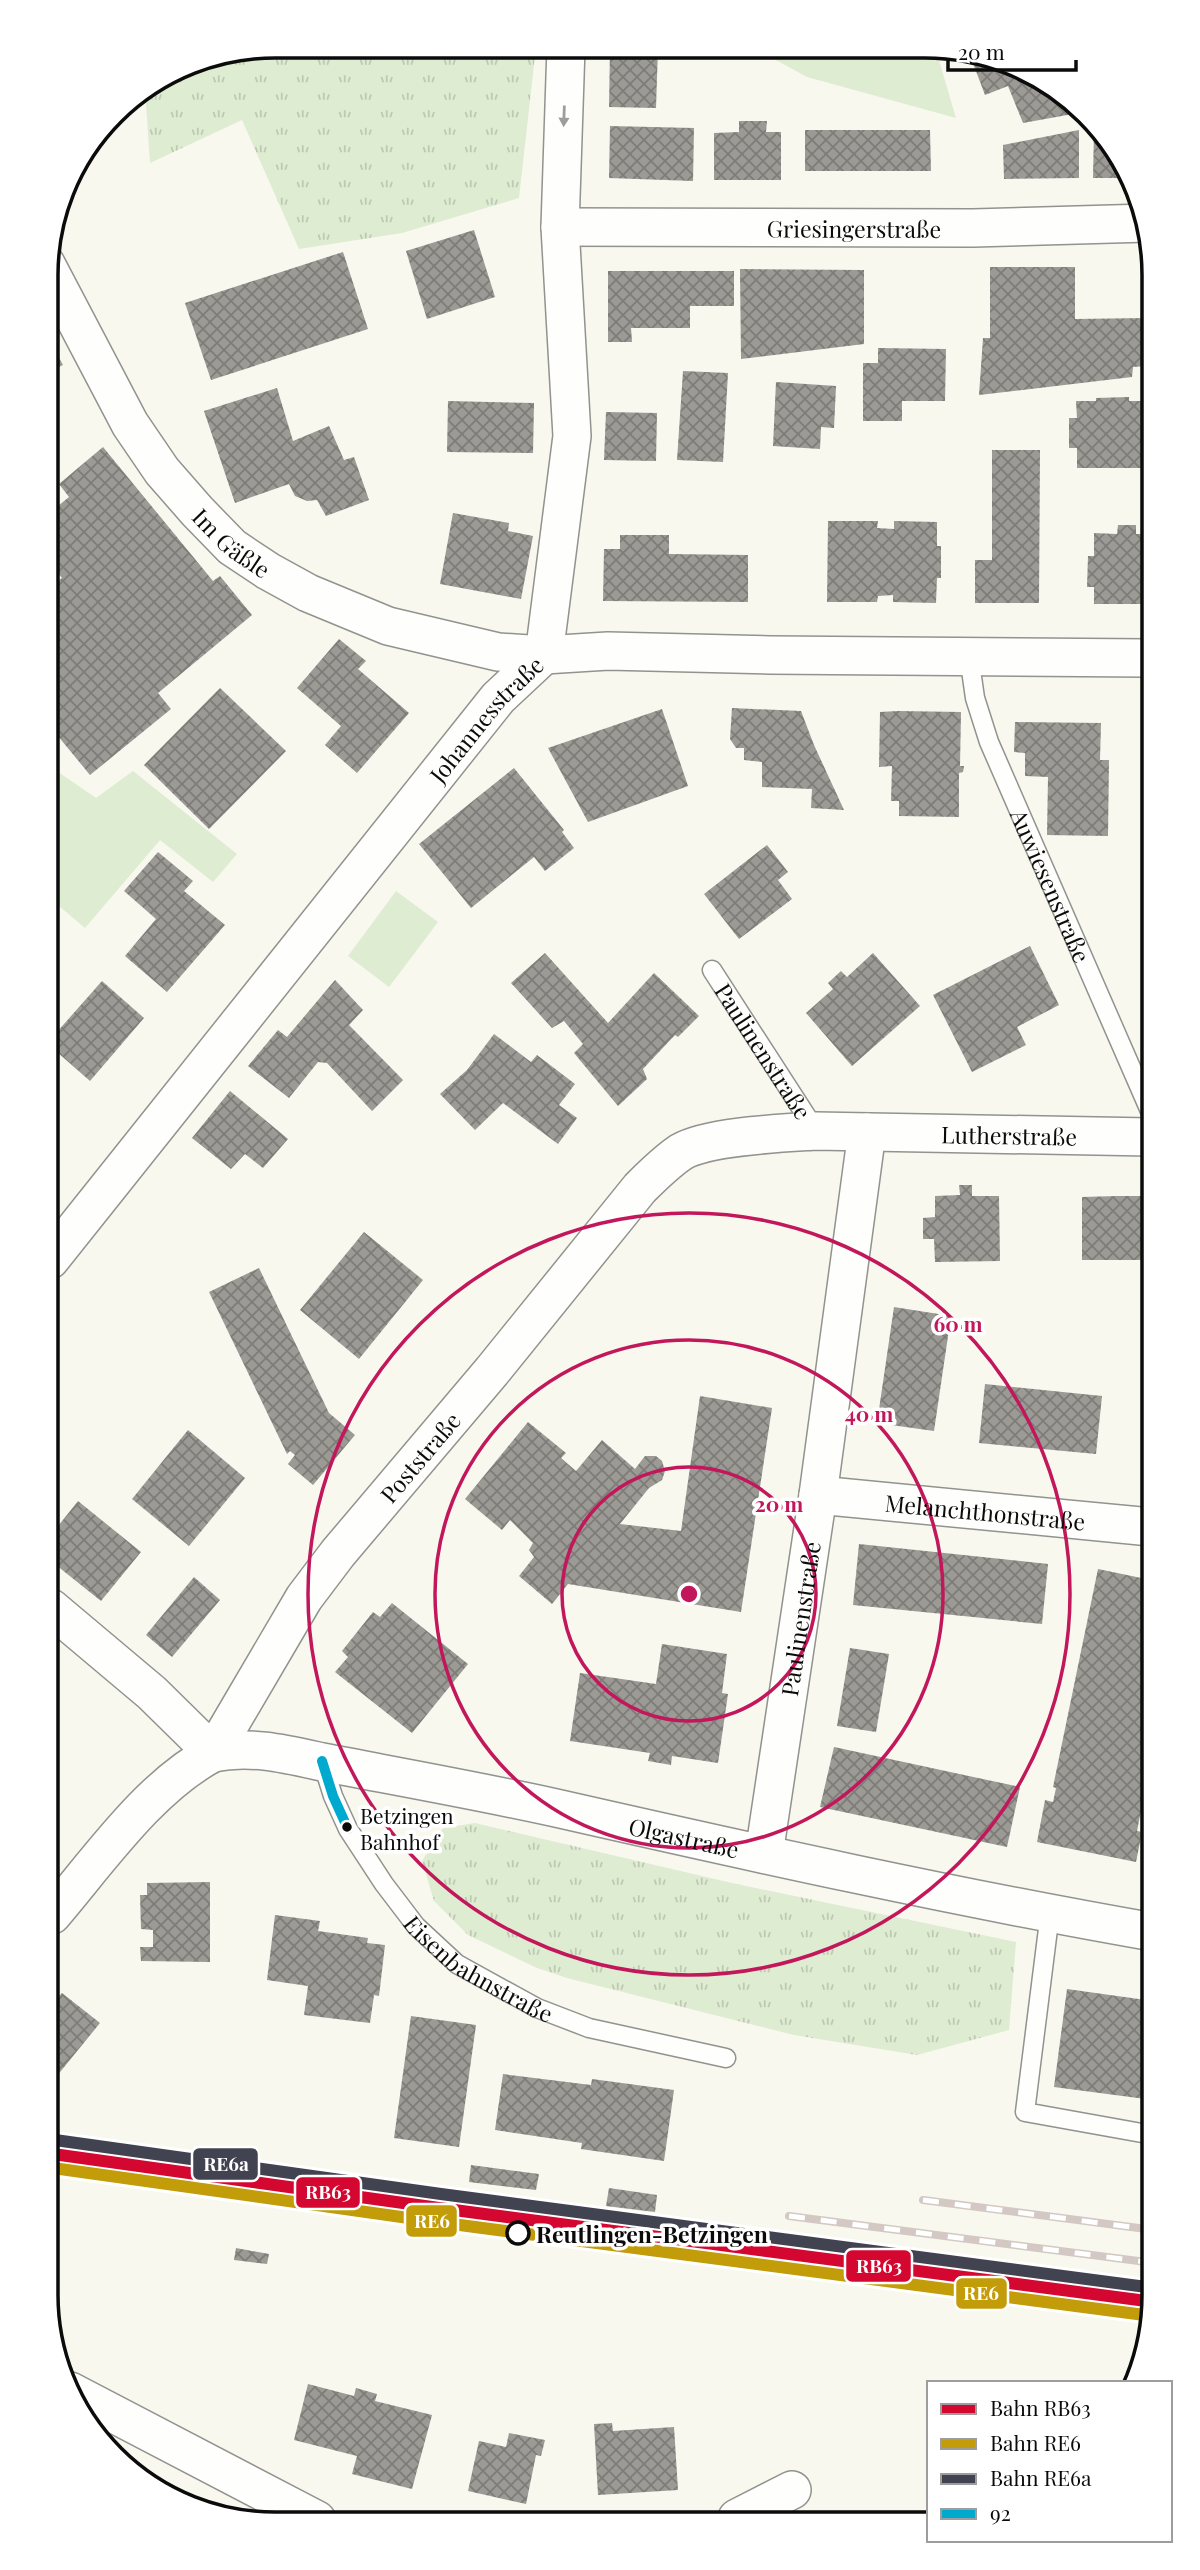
<svg xmlns="http://www.w3.org/2000/svg" width="1200" height="2570" viewBox="0 0 1200 2570" font-family="'Playfair Display',serif">
	<style>
		.grass { fill: #deecd2 }
		.park { fill: url(#park-tufts) }
		.building { fill: url(#building-cross-hatch) }
		.lines { fill: none; stroke-linecap: round; stroke-linejoin: round }
		.service-casing { stroke: #92928e; stroke-width: 21 }
		.minor-casing { stroke: #92928e; stroke-width: 40 }
		.service { stroke: #fefefd; stroke-width: 18 }
		.minor { stroke: #fefefd; stroke-width: 37 }
		.rail-casing { stroke: #d3c8c4; stroke-width: 8 }
		.rail { stroke: #fff; stroke-width: 5; stroke-dasharray: 16; stroke-linecap: butt }
		.bus-1-casing { stroke: #fff; stroke-width: 16 }
		.bus-1 { stroke: #00a9ce; stroke-width: 10 }
		.rail-1-casing { stroke: #fff; stroke-width: 18 }
		.rail-2-casing { stroke: #fff; stroke-width: 18 }
		.rail-3-casing { stroke: #fff; stroke-width: 18 }
		.rail-1 { stroke: #d30730; stroke-width: 12 }
		.rail-2 { stroke: #c29c09; stroke-width: 12 }
		.rail-3 { stroke: #424351; stroke-width: 12 }
		.oneway { fill: #9d9d9c }
		.ring { fill: none; stroke: #c2185b; stroke-width: 3.5 }
		.bus-dot { fill: #0b0b0b; stroke: #fff; stroke-width: 2.5 }
		.stop-dot { fill: #fff; stroke: #0b0b0b; stroke-width: 3.5 }
		.labels { text-anchor: middle; dominant-baseline: central; stroke-width: 7; stroke-linejoin: round; paint-order: stroke }
		.bus-label { font-size: 21px; fill: #0b0b0b; stroke: #fff; text-anchor: start }
		.street-label { font-size: 23px; fill: #0b0b0b; stroke: #fff }
		.stop-label { font-size: 23px; font-weight: bold; fill: #0b0b0b; stroke: #fff; text-anchor: start }
		.rim { fill: none; stroke: #0b0b0b; stroke-width: 3.5 }
		.centre { fill: #c2185b; stroke: #fff; stroke-width: 3.5 }
		.ring-label { font-size: 21px; text-anchor: middle; font-weight: bold; fill: #c2185b; stroke: #fff; stroke-width: 7; stroke-linejoin: round; paint-order: stroke }
		.line-badge { stroke: #fff; stroke-width: 2.5 }
		.badge-label { font-size: 19px; text-anchor: middle; font-weight: bold; fill: #fff }
	</style>
	<defs>
		<pattern id="park-tufts" width="24" height="20" patternUnits="userSpaceOnUse" patternTransform="scale(1.75)"><rect width="24" height="20" fill="#deecd2"/><path d="M3 7l-1-3M5 7V3M7 7l1-3M15 17l-1-3M17 17v-4M19 17l1-3" fill="none" stroke="#bdc9b3"/></pattern>
		<pattern id="building-cross-hatch" width="8" height="8" patternUnits="userSpaceOnUse" patternTransform="scale(1.75)"><rect width="8" height="8" fill="#9b9a95"/><path d="M0 0l8 8M0 8l8-8" fill="none" stroke="#7d7c78"/></pattern>
	</defs>
	<rect width="100%" height="100%" fill="#f8f8ef"/>
	<!-- grass -->
	<g class="grass">
		<path d="M754,48L936,50L956,118L807,77Z"/>
		<path d="M48,765L96,798L133,771L237,854L213,882L160,840L85,928L59,906L48,915Z"/>
		<path d="M396,891L438,922L389,987L348,956Z"/>
	</g>
	<!-- park -->
	<g class="park">
		<path d="M275,46L536,47L519,198L402,233L299,249L242,120L150,163L145,89L187,63Z"/>
		<path d="M475,1823L732,1883L1016,1942L1009,2030L917,2055L794,2035L567,1978L537,1968L468,1935L434,1901L422,1861L443,1828Z"/>
	</g>
	<!-- building -->
	<g class="building">
		<path d="M610,48H658L656,108L609,107Z"/>
		<path d="M968,50L1077,103L1084,112L1023,123L1008,86L985,95Z"/>
		<path d="M739,121H767L766,132H781V180H714V133L739,132Z"/>
		<path d="M610,126L694,128L693,181L609,178Z"/>
		<path d="M805,130H930L931,171H805Z"/>
		<path d="M1079,130V178L1004,179L1003,145Z"/>
		<path d="M1094,130H1099L1124,160L1131,178H1093Z"/>
		<path d="M474,230L495,297L427,319L406,251Z"/>
		<path d="M343,252L368,329L211,380L185,303Z"/>
		<path d="M990,267H1075V319L1147,318V366L1133,367L1132,377L979,395L983,338H990Z"/>
		<path d="M740,269L864,270V344L741,359Z"/>
		<path d="M608,271H734V306H690V328H631L632,342H608Z"/>
		<path d="M46,335L63,365L46,373Z"/>
		<path d="M878,348L946,349L945,401H902V421H863V363H878Z"/>
		<path d="M683,371L728,373L723,462L677,460Z"/>
		<path d="M776,382L836,386L834,428L821,427L820,449L773,446Z"/>
		<path d="M277,388L293,441L329,426L344,460L354,457L369,500L326,516L317,500L307,501L295,496L289,484L235,503L204,411Z"/>
		<path d="M1129,397V401H1147V468H1077V448H1069V418H1077L1076,401H1096V398Z"/>
		<path d="M448,401L534,403L533,453L447,452Z"/>
		<path d="M606,412L657,413L656,461L604,460Z"/>
		<path d="M103,447L213,581L220,576L252,615L158,693L171,709L90,775L48,724L47,590L62,578L47,560V515L69,497L59,484Z"/>
		<path d="M992,450H1040L1039,603H975V560H992Z"/>
		<path d="M453,513L509,523L508,531L533,536L521,599L440,584Z"/>
		<path d="M828,521H878L877,528L894,529V521L937,522V546H941V578H937L936,603L893,602V595L878,596L877,602H827Z"/>
		<path d="M1118,525H1136V534H1148V604H1094V587H1087L1088,556H1094V533L1117,534Z"/>
		<path d="M620,535H669V554L748,555V602L603,601L604,549H620Z"/>
		<path d="M339,639L366,661L358,669L409,713L357,773L325,745L341,726L297,688Z"/>
		<path d="M220,688L286,751L209,829L144,765Z"/>
		<path d="M732,708L801,711L814,745L844,810L811,808L812,789L762,787V762L744,760V748H736L730,739Z"/>
		<path d="M662,709L688,786L588,822L548,748Z"/>
		<path d="M898,711L961,712L960,766H964L963,772L959,773V817L899,816V801H891L892,766L879,767L880,712Z"/>
		<path d="M1015,722L1101,723L1100,760H1109L1108,836L1047,835L1048,777L1025,776V753L1014,752Z"/>
		<path d="M514,768L564,830L562,832L574,848L545,871L534,857L471,908L419,844Z"/>
		<path d="M767,845L788,872L778,880L792,899L739,939L704,894Z"/>
		<path d="M158,852L193,881L184,891L225,925L167,992L125,956L156,919L124,891Z"/>
		<path d="M1030,946L1059,1005L1017,1027L1026,1045L972,1072L933,995Z"/>
		<path d="M545,953L608,1023L654,973L699,1016L678,1037L675,1035L643,1069L647,1079L618,1106L574,1053L583,1044L564,1021L552,1028L511,983Z"/>
		<path d="M873,953L920,1006L852,1066L806,1013L833,989L828,983L841,971L847,977Z"/>
		<path d="M335,980L363,1010L349,1025L403,1080L372,1111L327,1063L318,1062L289,1098L248,1066L278,1030L287,1037Z"/>
		<path d="M102,981L144,1018L90,1081L49,1045V1041Z"/>
		<path d="M494,1034L531,1062L537,1055L575,1084L559,1105L577,1118L558,1144L503,1103L475,1130L440,1094L467,1070Z"/>
		<path d="M230,1091L288,1139L263,1168L245,1154L231,1169L192,1138Z"/>
		<path d="M959,1185H972V1196H999L1000,1261L935,1262L934,1239H923V1218L935,1217V1196L960,1195Z"/>
		<path d="M1117,1196H1150V1260H1082V1197Z"/>
		<path d="M364,1232L423,1280L359,1359L300,1310Z"/>
		<path d="M259,1268L329,1413L355,1435L313,1485L288,1464L295,1455L290,1451L287,1454L209,1292Z"/>
		<path d="M894,1307L951,1316L934,1431L877,1423Z"/>
		<path d="M1151,1333V1352L1143,1337Z"/>
		<path d="M985,1384L1102,1396L1096,1454L979,1443Z"/>
		<path d="M700,1396L772,1408L741,1612L568,1584L552,1604L519,1576L534,1557L529,1550L533,1543L510,1520L502,1530L465,1499L528,1422L566,1453L561,1458L576,1471L602,1440L635,1469L645,1456H656L662,1461L665,1471L662,1480L649,1488L620,1524L681,1531Z"/>
		<path d="M188,1430L245,1478L189,1546L132,1499Z"/>
		<path d="M78,1501L141,1552L101,1601L51,1561V1535Z"/>
		<path d="M859,1544L1048,1564L1042,1624L853,1605Z"/>
		<path d="M1098,1569L1151,1580L1152,1780L1147,1806H1142L1137,1831L1142,1832L1136,1862L1037,1842L1045,1800L1053,1802L1056,1788L1053,1787Z"/>
		<path d="M194,1577L220,1600L172,1657L146,1635Z"/>
		<path d="M392,1603L468,1664L412,1733L335,1672L348,1657L342,1651L373,1612L380,1617Z"/>
		<path d="M662,1644L727,1654L722,1693L728,1694L718,1763L672,1756L671,1765L648,1761L650,1753L570,1741L580,1673L656,1684Z"/>
		<path d="M850,1648L889,1654L876,1732L837,1726Z"/>
		<path d="M834,1747L1020,1787L1007,1847L820,1807Z"/>
		<path d="M210,1882V1962L141,1961L140,1947H153V1930L141,1929L140,1895H147V1883Z"/>
		<path d="M275,1915L320,1921L318,1931L368,1938L367,1943L385,1945L379,1996L374,1995L370,2023L304,2015L308,1986L267,1980Z"/>
		<path d="M1067,1989L1153,2001V2100L1054,2087Z"/>
		<path d="M62,1993L100,2023L52,2082V2004Z"/>
		<path d="M411,2016L476,2025L459,2147L394,2138Z"/>
		<path d="M503,2074L591,2085L592,2079L674,2090L664,2161L581,2149L582,2143L495,2130Z"/>
		<path d="M471,2165L539,2174L536,2190L469,2182Z"/>
		<path d="M609,2188L657,2195L655,2212L606,2206Z"/>
		<path d="M236,2248L269,2254L267,2264L234,2260Z"/>
		<path d="M308,2384L354,2396L356,2388L377,2394L375,2401L432,2415L412,2489L352,2474L357,2456L294,2440Z"/>
		<path d="M612,2423L613,2431L674,2427L678,2490L598,2495L594,2424Z"/>
		<path d="M509,2433L545,2440L541,2456L536,2455L526,2504L468,2491L479,2441L506,2447Z"/>
	</g>
	<g class="lines">
		<!-- service casing -->
		<g class="service-casing">
			<g id="service">
				<path id="s1" d="M969,656L975,698L989,742L1150,1111"/>
				<path id="s2" d="M712,970L816,1131"/>
				<path id="s3" d="M322,1761L333,1796L348,1829L384,1884L416,1926L457,1964L537,2008L589,2028L726,2058"/>
				<path d="M1050,1913L1025,2112L1153,2135"/>
			</g>
		</g>
		<!-- minor casing -->
		<g class="minor-casing">
			<g id="minor">
				<path id="s4" d="M560,227L973,228L1147,223"/>
				<path id="s5" d="M46,264L130,424L162,471L197,511L232,547L268,571L308,593L388,626L498,652L544,655L608,651L770,655L1148,658"/>
				<path id="s6" d="M50,1260L498,698L544,655L572,436L560,227L566,47"/>
				<path id="s7" d="M818,1495L1151,1527"/>
				<path d="M51,1608L152,1693L213,1753"/>
				<path id="s8" d="M213,1753C250,1745 286,1754 322,1762C400,1777 479,1791 556,1808C754,1853 953,1897 1153,1932"/>
				<path id="s9" d="M764,1854L818,1495L867,1132"/>
				<path id="s10" d="M52,1915C99,1860 149,1787 213,1753L304,1598L338,1553L492,1371L640,1188C653,1175 666,1162 681,1152C708,1136 784,1133 816,1131L1150,1137"/>
				<path d="M70,2391L317,2520"/>
				<path d="M737,2518L792,2490"/>
			</g>
		</g>
		<!-- service -->
		<use href="#service" class="service"/>
		<!-- minor -->
		<use href="#minor" class="minor"/>
		<!-- rail casing -->
		<g class="rail-casing">
			<g id="rail">
				<path d="M923,2200L1154,2230"/>
				<path d="M789,2216L1154,2263"/>
			</g>
		</g>
		<!-- rail -->
		<use href="#rail" class="rail"/>
		<!-- bus-1 casing -->
		<g class="bus-1-casing">
			<path id="bus-1" d="M322,1761L333,1796L348,1829"/>
		</g>
		<!-- bus-1 -->
		<use href="#bus-1" class="bus-1"/>
		<!-- rail-1 casing -->
		<g class="rail-1-casing">
			<path id="rail-1" d="M53,2154L439,2208L1154,2302"/>
		</g>
		<!-- rail-2 casing -->
		<g class="rail-2-casing">
			<path id="rail-2" d="M53,2168L437,2222L1152,2316"/>
		</g>
		<!-- rail-3 casing -->
		<g class="rail-3-casing">
			<path id="rail-3" d="M55,2140L441,2194L1154,2288"/>
		</g>
		<!-- rail-1 -->
		<use href="#rail-1" class="rail-1"/>
		<!-- rail-2 -->
		<use href="#rail-2" class="rail-2"/>
		<!-- rail-3 -->
		<use href="#rail-3" class="rail-3"/>
	</g>
	<!-- one-way arrows -->
	<defs><path id="oneway-solid" d="M-6-.8H1V-3.2L6.5 0L1 3.2V.8H-6Z" transform="scale(1.75)"/></defs>
	<use class="oneway" href="#oneway-solid" transform="translate(564 116) rotate(92)"/>
	<!-- distance rings -->
	<g class="ring">
		<circle cx="689" cy="1594" r="127"/>
		<circle cx="689" cy="1594" r="254"/>
		<circle cx="689" cy="1594" r="381"/>
	</g>
	<!-- markers -->
	<circle class="bus-dot" cx="347" cy="1827" r="6"/>
	<circle class="stop-dot" cx="518" cy="2233" r="11"/>
	<g class="labels">
		<!-- bus labels -->
		<g class="bus-label">
			<text x="360" y="1815">Betzingen<tspan x="360" dy="26">Bahnhof</tspan></text>
		</g>
		<!-- street labels -->
		<g class="street-label">
			<text stroke="none"><textPath href="#s4" startOffset="294">Griesingerstraße</textPath></text>
			<text stroke="none"><textPath href="#s5" startOffset="338">Im Gäßle</textPath></text>
			<text stroke="none"><textPath href="#s6" startOffset="695">Johannesstraße</textPath></text>
			<text stroke="none"><textPath href="#s1" startOffset="245">Auwiesenstraße</textPath></text>
			<text stroke="none"><textPath href="#s2" startOffset="96">Paulinenstraße</textPath></text>
			<text stroke="none"><textPath href="#s10" startOffset="1325">Lutherstraße</textPath></text>
			<text stroke="none"><textPath href="#s10" startOffset="592">Poststraße</textPath></text>
			<text stroke="none"><textPath href="#s7" startOffset="168">Melanchthonstraße</textPath></text>
			<text stroke="none"><textPath href="#s9" startOffset="238">Paulinenstraße</textPath></text>
			<text stroke="none"><textPath href="#s8" startOffset="480">Olgastraße</textPath></text>
			<text stroke="none"><textPath href="#s3" startOffset="268">Eisenbahnstraße</textPath></text>
		</g>
		<!-- stop labels -->
		<g class="stop-label">
			<text x="536" y="2233">Reutlingen-Betzingen</text>
		</g>
	</g>
	<!-- crop -->
	<path d="M0 0H1200V2570H0ZM275 58H925A217 217 0 0 1 1142 275V2295A217 217 0 0 1 925 2512H275A217 217 0 0 1 58 2295V275A217 217 0 0 1 275 58Z" fill="#fff" fill-rule="evenodd"/>
	<path class="rim" d="M275 58H925A217 217 0 0 1 1142 275V2295A217 217 0 0 1 925 2512H275A217 217 0 0 1 58 2295V275A217 217 0 0 1 275 58Z"/>
	<circle cx="689" cy="1594" r="10" class="centre"/>
	<g class="ring-label">
		<text x="958" y="1332">60 m</text>
		<text x="869" y="1422">40 m</text>
		<text x="779" y="1512">20 m</text>
	</g>
	<g class="line-badge">
		<rect x="192" y="2147" width="67" height="34" rx="7" fill="#424351"/>
		<rect x="295" y="2176" width="66" height="33" rx="7" fill="#d30730"/>
		<rect x="405" y="2204" width="53" height="34" rx="7" fill="#c29c09"/>
		<rect x="845" y="2249" width="67" height="34" rx="7" fill="#d30730"/>
		<rect x="955" y="2277" width="53" height="33" rx="7" fill="#c29c09"/>
	</g>
	<g class="badge-label">
		<text x="226" y="2171">RE6a</text>
		<text x="328" y="2199">RB63</text>
		<text x="432" y="2228">RE6</text>
		<text x="879" y="2273">RB63</text>
		<text x="981" y="2300">RE6</text>
	</g>
	<!-- legend -->
	<rect x="927" y="2381" width="245" height="161" fill="#ffffff" stroke="#9d9d9d" stroke-width="2"/>
	<rect x="941" y="2404" width="35" height="10" fill="#d30730" stroke="#9d9d9d" stroke-width="2"/>
	<text x="990" y="2416" font-size="21" fill="#0b0b0b">Bahn RB63</text>
	<rect x="941" y="2439" width="35" height="10" fill="#c29c09" stroke="#9d9d9d" stroke-width="2"/>
	<text x="990" y="2451" font-size="21" fill="#0b0b0b">Bahn RE6</text>
	<rect x="941" y="2474" width="35" height="10" fill="#424351" stroke="#9d9d9d" stroke-width="2"/>
	<text x="990" y="2486" font-size="21" fill="#0b0b0b">Bahn RE6a</text>
	<rect x="941" y="2509" width="35" height="10" fill="#00a9ce" stroke="#9d9d9d" stroke-width="2"/>
	<text x="990" y="2521" font-size="21" fill="#0b0b0b">92</text>
	<!-- scale -->
	<path d="M948 60v10h128v-10" fill="none" stroke="#0b0b0b" stroke-width="3.5"/>
	<text x="958" y="60" font-size="21" fill="#0b0b0b" stroke="#ffffff" stroke-width="5" paint-order="stroke">20 m</text>
</svg>
